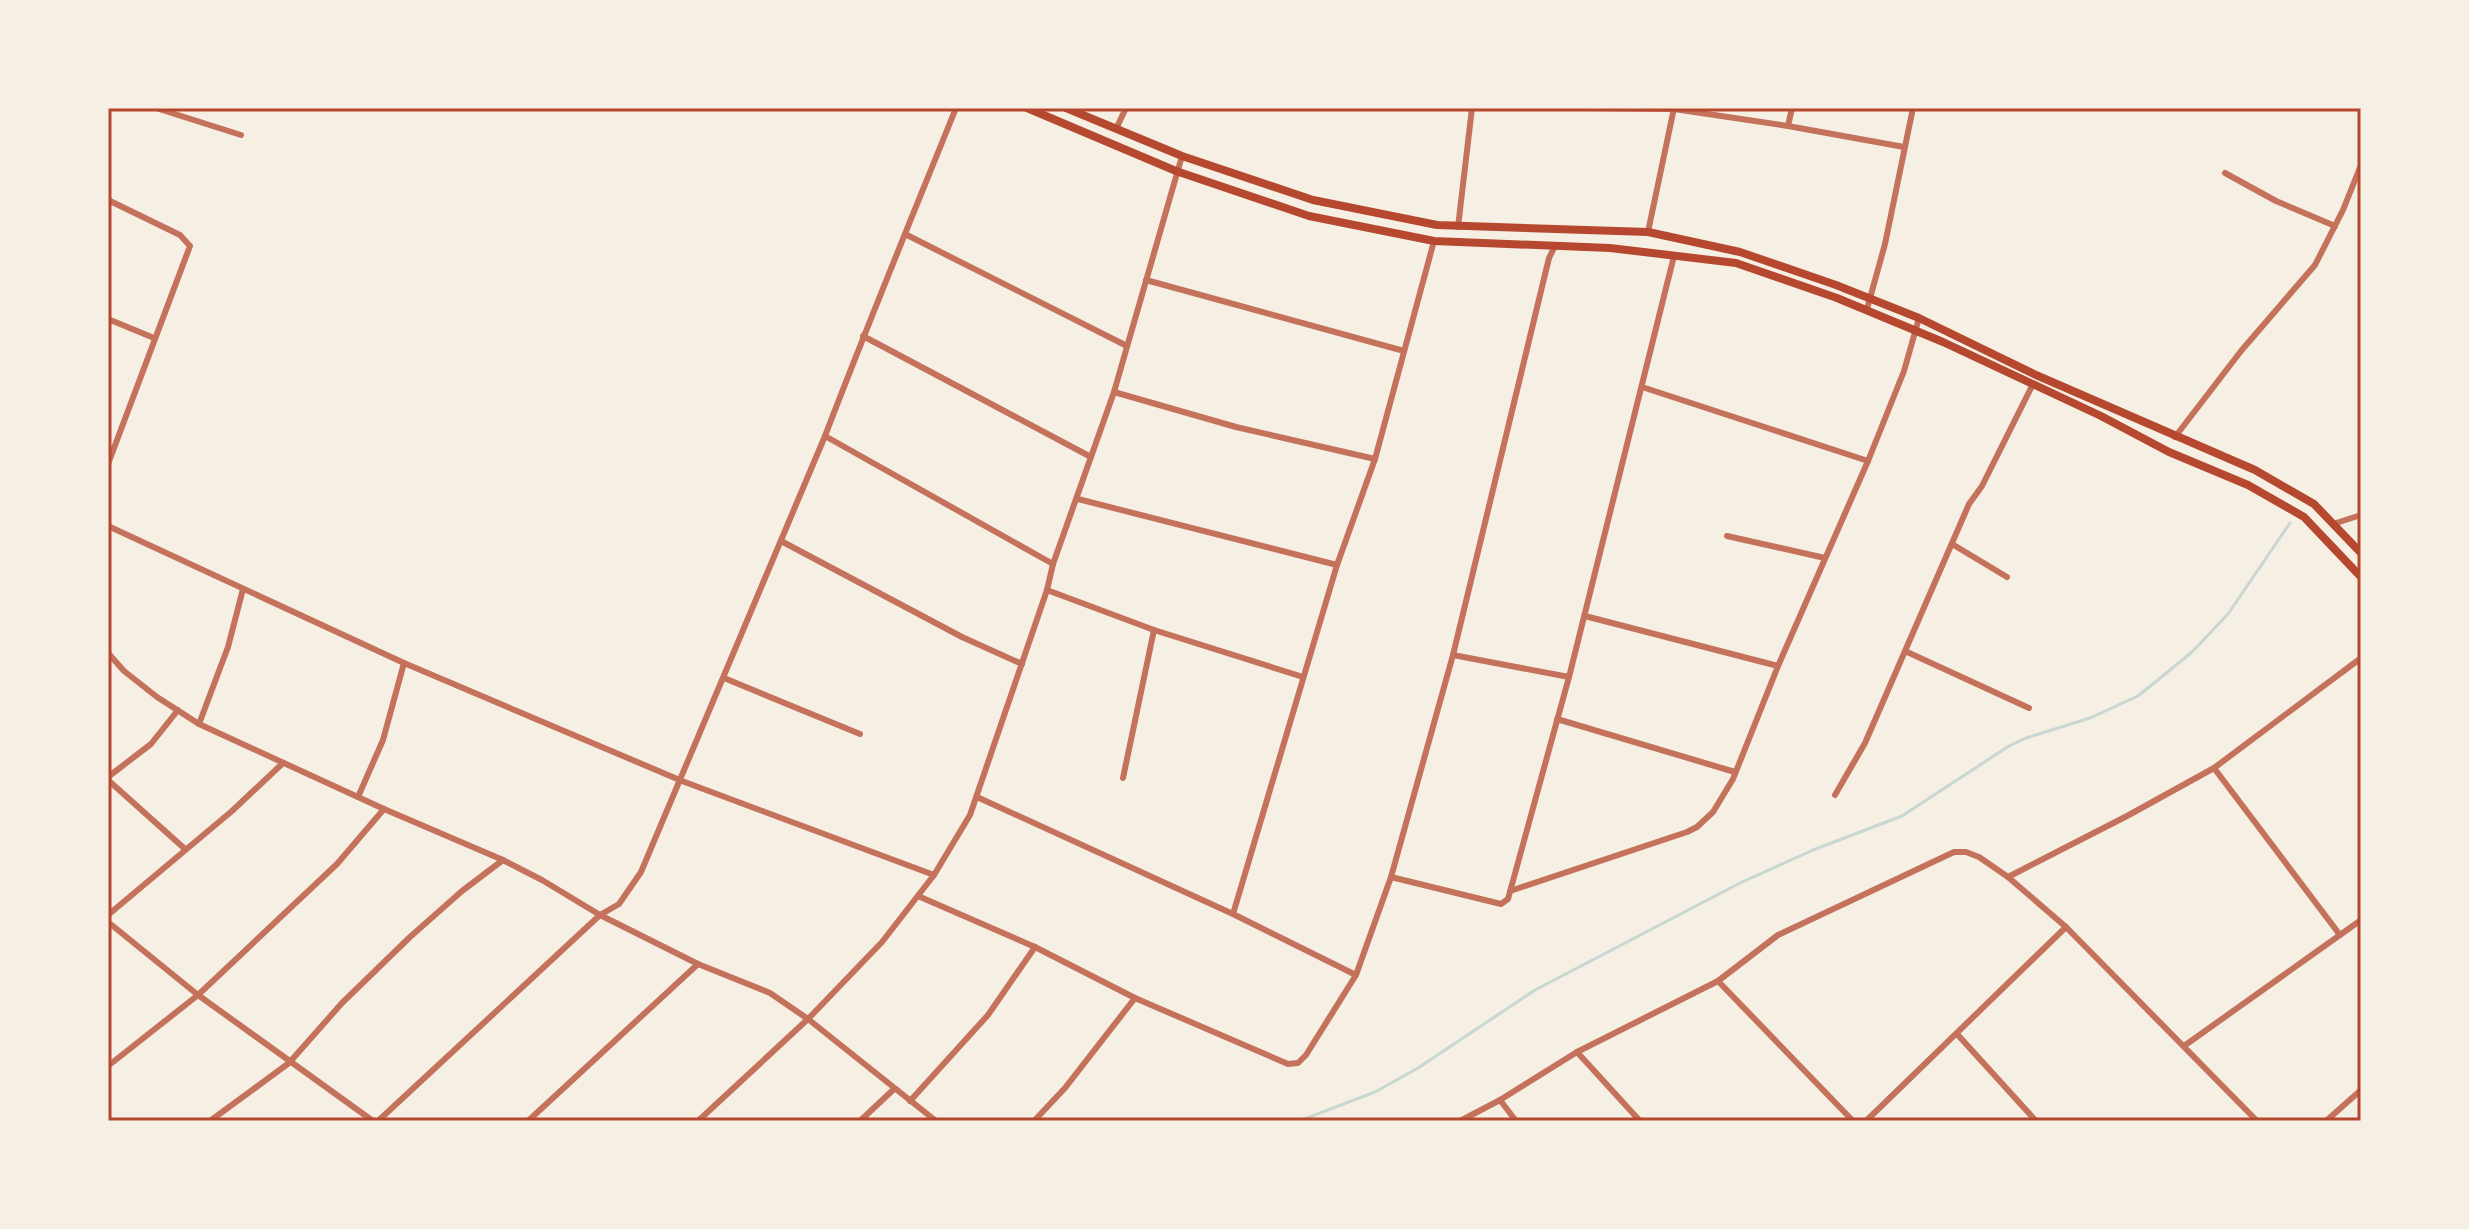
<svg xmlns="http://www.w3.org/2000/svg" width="2469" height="1229" viewBox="0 0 2469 1229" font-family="'Asap Condensed',sans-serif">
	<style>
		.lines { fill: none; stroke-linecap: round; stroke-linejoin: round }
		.stream { stroke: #c9d6d2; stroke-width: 3 }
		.minor { stroke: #c5725c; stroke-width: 6 }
		.secondary { stroke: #b5482f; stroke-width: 8 }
		.neatline { fill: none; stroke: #b5482f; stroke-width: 3 }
	</style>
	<rect width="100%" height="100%" fill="#f6efe4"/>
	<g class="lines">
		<!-- stream -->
		<path class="stream" d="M1299,1121L1375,1092L1418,1068L1535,990L1740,883L1813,850L1902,816L2009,746L2026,738L2090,718L2138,696L2192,652L2228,614L2290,523"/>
		<!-- minor -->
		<g class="minor">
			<path d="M156,108L241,135"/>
			<path d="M956,108C912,217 867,326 825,436L1053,564"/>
			<path d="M1585,108L1674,109L1788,126L1904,147"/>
			<path d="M1788,126L1792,108"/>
			<path d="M1116,129L1126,108"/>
			<path d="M2225,173L2276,201L2335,226"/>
			<path d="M108,200L180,235L190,246L108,464"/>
			<path d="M1458,227L1472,108"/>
			<path d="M1648,232L1674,108"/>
			<path d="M905,234L1127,346"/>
			<path d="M1146,280L1404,351"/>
			<path d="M1867,309L1885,244L1913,108"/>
			<path d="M108,319L154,338"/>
			<path d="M863,336L1091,457"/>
			<path d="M1642,387L1868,461"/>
			<path d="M1114,392L1236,427L1375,459"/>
			<path d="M2175,437L2241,351L2315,265L2343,210L2361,165"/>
			<path d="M1078,499L1337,565"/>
			<path d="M2333,524L2361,515"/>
			<path d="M108,526L404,663L682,781L934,875"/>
			<path d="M1727,536L1825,558"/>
			<path d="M781,541L962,637L1022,664"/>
			<path d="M1952,544L2007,577"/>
			<path d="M1047,590L1154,630L1303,677"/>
			<path d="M1585,616L1778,666"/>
			<path d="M1905,651L2029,708"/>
			<path d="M108,653L124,671L157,697L199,724L384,809L503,860L542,880L600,915L698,964L770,993L808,1019L936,1121"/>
			<path d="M1453,655L1569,677"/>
			<path d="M724,678L860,734"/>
			<path d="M1557,719L1735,772"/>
			<path d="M199,724L228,647L243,589"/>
			<path d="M2214,768L2340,935"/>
			<path d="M108,777L151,744L178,710"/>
			<path d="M1123,778L1154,630"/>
			<path d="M108,780L185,849"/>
			<path d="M1835,795L1865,743L1969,504L1982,486L2033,384"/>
			<path d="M358,797L383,740L404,663"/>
			<path d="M977,797L1233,914L1356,975"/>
			<path d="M1391,877L1501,904L1508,899L1569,677L1674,256"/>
			<path d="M2008,877L2127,816L2214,768L2361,658"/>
			<path d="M1510,891L1687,832L1697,827L1713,812L1733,779L1778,666L1868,461L1904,371L1919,318"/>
			<path d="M918,896L1035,947L1135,998L1288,1064L1298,1063L1306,1055L1356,975L1391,877L1453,655L1549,258L1555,246"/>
			<path d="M1233,914L1337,565L1375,459L1434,241"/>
			<path d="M108,915L232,811L283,763"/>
			<path d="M108,922L198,995L373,1121"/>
			<path d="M1718,981L1853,1121"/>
			<path d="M1957,1034L2036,1121"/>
			<path d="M2184,1046L2361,920"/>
			<path d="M1577,1052L1640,1121"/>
			<path d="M108,1066L198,995L337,864L384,809"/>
			<path d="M1500,1100L1516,1121"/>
			<path d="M910,1101L988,1015L1035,947"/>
			<path d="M210,1121L289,1063L342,1003L410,937L462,891L503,860"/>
			<path d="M378,1121L600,915L619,904L641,872L825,436"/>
			<path d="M528,1121L698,964"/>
			<path d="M698,1121L808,1019L882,942L934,875L970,815L1047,590L1053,564L1114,392L1182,156"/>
			<path d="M860,1121L894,1089"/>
			<path d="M1034,1121L1065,1088L1135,998"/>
			<path d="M1460,1121L1500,1100L1577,1052L1718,981L1778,935L1954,852H1966L1979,857L2008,877L2066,927L2257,1121"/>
			<path d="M1866,1121L2066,927"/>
			<path d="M2326,1121L2361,1090"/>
		</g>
		<!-- secondary -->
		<g class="secondary">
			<path d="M1027,108L1176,171L1309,216L1434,241L1610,248L1736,263L1837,298L1943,342L2101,416L2169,452L2248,485L2304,517L2361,577"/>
			<path d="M1066,108L1182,156L1313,200L1437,225L1648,232L1740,252L1836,285L1919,318L2036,375L2255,470L2314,504L2361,553"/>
		</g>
	</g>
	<!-- border -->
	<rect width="2469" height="1229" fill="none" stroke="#f6efe4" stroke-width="220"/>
	<rect x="110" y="110" width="2249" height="1009" class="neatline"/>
</svg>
